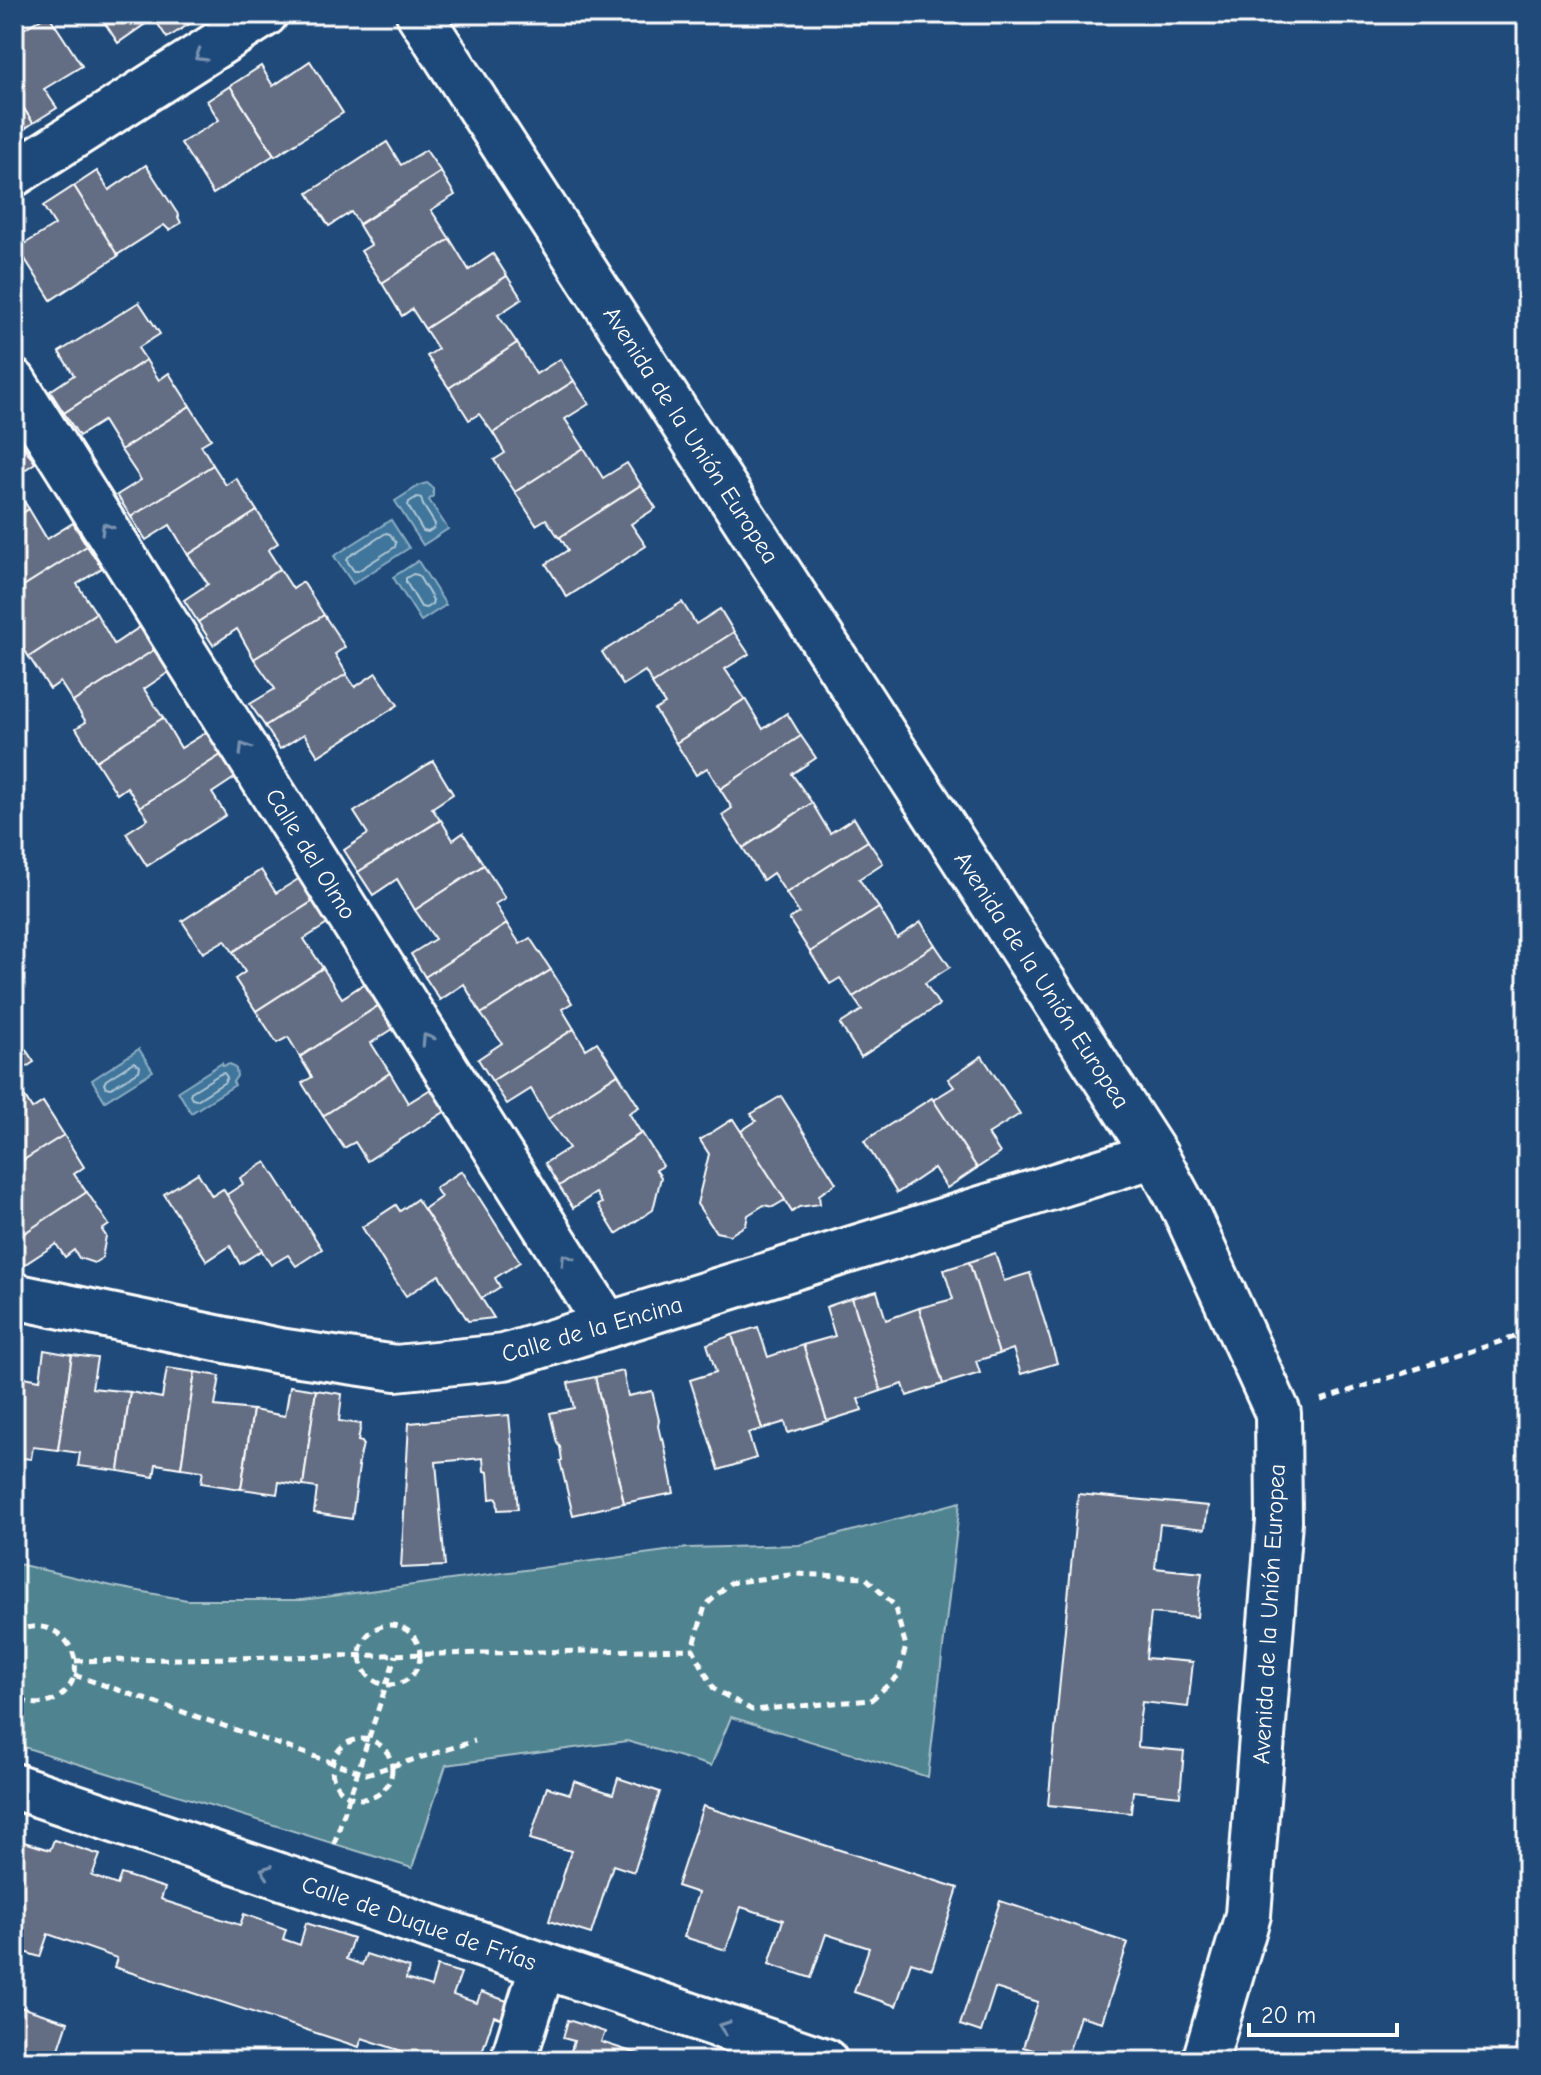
<svg xmlns="http://www.w3.org/2000/svg" width="1541" height="2075" viewBox="0 0 1541 2075" font-family="'Comic Neue',sans-serif">
	<style>
		.green { fill: #508390; stroke: #a8c1c8; stroke-width: 2 }
		.water { fill: #3f769b; stroke: #8cadc3; stroke-width: 2 }
		.lines { fill: none; stroke-linecap: round; stroke-linejoin: round }
		.shore { stroke: #b2c8d7; stroke-width: 2 }
		.building { fill: #646e84; stroke: #fff; stroke-width: 2 }
		.minor-casing { stroke: #fff; stroke-width: 50 }
		.path { stroke: #fff; stroke-width: 5; stroke-dasharray: 8 6; stroke-linecap: butt }
		.minor { stroke: #1f4a7a; stroke-width: 44 }
		.oneway { stroke: #7992af }
		.labels { text-anchor: middle; dominant-baseline: central; stroke-width: 8; stroke-linejoin: round; paint-order: stroke }
		.street-label { font-size: 24px; fill: #fff; stroke: #1f4a7a }
	</style>
	<rect width="100%" height="100%" fill="#1f4a7a"/>
	<filter id="ink" filterUnits="userSpaceOnUse"><feTurbulence type="fractalNoise" baseFrequency=".0125" numOctaves="2"/><feDisplacementMap in="SourceGraphic" scale="16" xChannelSelector="R" yChannelSelector="G"/><feConvolveMatrix kernelMatrix="1 2 1 2 8 2 1 2 1" color-interpolation-filters="sRGB"/></filter>
	<g filter="url(#ink)">
		<!-- green -->
		<path class="green" d="M960,1502L928,1777L731,1717L711,1766L627,1741L446,1765L412,1868L14,1744V1563L112,1586L187,1600H302L688,1548L799,1545Z"/>
		<!-- water -->
		<g class="water">
			<path d="M427,483L433,488V496L429,500L448,529L423,545L395,501L420,485Z"/>
			<path d="M391,520L409,548L353,584L334,556Z"/>
			<path d="M418,561L446,605L421,621L393,577Z"/>
			<path d="M139,1049L153,1071L105,1101L92,1080Z"/>
			<path d="M222,1063L223,1066L230,1064L236,1069L237,1076L233,1082L235,1085L191,1113L178,1091Z"/>
		</g>
		<g class="lines">
			<!-- shore -->
			<g class="shore">
				<path d="M417,497L421,498L423,505L435,524L434,528L428,532L423,531L408,506L409,502Z"/>
				<path d="M386,533L390,534L396,543L395,547L358,571H354L347,561L348,557Z"/>
				<path d="M413,574L418,575L433,600L432,604L426,608L421,607L406,582V578Z"/>
				<path d="M134,1062L140,1066L139,1071L111,1088L106,1087L104,1084L106,1080Z"/>
				<path d="M224,1073L227,1077L225,1082L197,1100L192,1099L190,1095L191,1092L220,1074Z"/>
			</g>
		</g>
		<!-- building -->
		<g class="building">
			<path d="M48,14L82,66L44,89L57,108L33,123L14,93V35Z"/>
			<path d="M99,14H185L191,23L167,38L154,18L118,43Z"/>
			<path d="M310,61L343,113L275,156L230,86L261,66L273,86Z"/>
			<path d="M230,86L274,155L213,194L181,143L219,120L207,101Z"/>
			<path d="M14,93L33,123L14,136Z"/>
			<path d="M387,142L401,165L426,150L441,172L359,224L351,212L329,226L308,193Z"/>
			<path d="M146,165L179,216L178,217L181,223L169,230L164,225L117,255L74,186L97,171L109,190Z"/>
			<path d="M441,172L455,195L431,210L450,239L382,283L361,251L371,245L359,225Z"/>
			<path d="M74,186L118,256L51,300L18,248L55,225L43,206Z"/>
			<path d="M450,239L469,270L493,254L507,276L425,329L412,309L402,316L382,283Z"/>
			<path d="M507,276L522,299L498,315L517,343L449,388L427,356L438,349L425,329Z"/>
			<path d="M139,302L160,334L138,348L146,360L64,413L50,391L74,375L59,352Z"/>
			<path d="M517,343L536,374L560,359L574,381L493,433L479,414L469,420L449,388Z"/>
			<path d="M146,360L159,380L169,373L190,406L121,450L103,421L79,436L64,413Z"/>
			<path d="M574,381L589,404L565,419L584,448L515,492L494,460L505,453L493,433Z"/>
			<path d="M190,406L211,439L201,445L213,465L131,517L117,495L141,480L121,450Z"/>
			<path d="M20,441L35,463L14,477V445Z"/>
			<path d="M584,448L603,478L627,463L641,485L559,538L546,519L536,525L515,492Z"/>
			<path d="M213,465L226,485L236,478L257,511L188,555L170,525L146,540L131,517Z"/>
			<path d="M641,485L656,508L631,524L646,546L567,597L546,564L568,550L560,537Z"/>
			<path d="M14,486L29,509L14,519Z"/>
			<path d="M29,509L47,539L73,523L87,546L14,592V519Z"/>
			<path d="M257,511L278,543L268,550L280,569L198,622L184,600L208,584L188,555Z"/>
			<path d="M87,546L102,568L77,584L96,613L29,657L14,633V620L19,617L14,610V592Z"/>
			<path d="M280,569L293,589L303,582L324,615L254,659L237,629L213,645L198,622Z"/>
			<path d="M682,602L696,624L720,609L734,632L653,684L645,671L623,685L602,652Z"/>
			<path d="M96,613L114,644L140,627L154,650L73,702L60,682L50,689L29,657Z"/>
			<path d="M324,615L345,647L335,654L347,674L265,726L250,704L275,689L254,659Z"/>
			<path d="M734,632L749,654L725,669L745,699L676,743L655,710L665,704L652,684Z"/>
			<path d="M154,650L169,672L144,689L163,718L96,761L76,728L86,722L73,702Z"/>
			<path d="M376,673L398,705L318,756L304,734L280,749L265,726L346,674L355,687Z"/>
			<path d="M745,699L763,729L787,713L801,736L720,789L707,768L696,775L676,743Z"/>
			<path d="M163,718L181,748L207,732L221,755L140,807L127,787L117,794L96,761Z"/>
			<path d="M801,736L816,758L792,774L812,803L743,848L722,815L732,808L720,789Z"/>
			<path d="M221,755L236,777L212,793L226,815L147,866L126,833L148,819L140,807Z"/>
			<path d="M433,761L453,794L432,808L440,820L358,872L344,850L368,834L354,812Z"/>
			<path d="M812,803L830,833L854,818L868,841L786,893L773,873L763,880L743,848Z"/>
			<path d="M441,820L453,840L463,833L484,865L415,910L397,879L373,895L358,872Z"/>
			<path d="M868,841L883,863L859,879L879,908L810,952L789,919L799,913L786,893Z"/>
			<path d="M484,865L505,898L495,904L507,924L425,977L411,954L435,939L415,910Z"/>
			<path d="M261,870L276,893L300,878L315,900L233,952L225,940L203,953L182,921Z"/>
			<path d="M315,900L329,923L304,939L323,968L256,1011L235,979L245,972L233,952Z"/>
			<path d="M879,908L897,938L921,922L935,945L853,997L840,978L830,984L810,952Z"/>
			<path d="M507,924L520,944L530,938L551,970L481,1014L464,984L440,1000L425,977Z"/>
			<path d="M935,945L950,967L925,983L939,1005L861,1057L840,1024L862,1010L853,997Z"/>
			<path d="M323,968L342,998L367,982L381,1004L300,1057L288,1037L277,1043L256,1011Z"/>
			<path d="M551,970L572,1003L562,1009L574,1029L492,1081L478,1059L502,1043L481,1014Z"/>
			<path d="M381,1004L396,1027L371,1043L390,1073L323,1116L302,1083L312,1077L300,1057Z"/>
			<path d="M574,1029L586,1049L597,1042L618,1074L548,1119L531,1089L507,1104L492,1081Z"/>
			<path d="M14,1032L34,1062L14,1075Z"/>
			<path d="M982,1056L1020,1114L988,1134L1000,1153L977,1168L933,1100L954,1087L948,1079Z"/>
			<path d="M390,1073L408,1103L434,1087L449,1109L367,1161L355,1142L344,1148L323,1116Z"/>
			<path d="M618,1074L639,1107L629,1113L641,1133L559,1186L545,1163L569,1148L548,1119Z"/>
			<path d="M20,1089L32,1109L43,1102L64,1135L14,1166V1092Z"/>
			<path d="M781,1096L836,1183L819,1195L820,1204L799,1207L792,1212L741,1131L756,1121L751,1114Z"/>
			<path d="M932,1098L977,1168L947,1188L934,1168L897,1193L864,1141Z"/>
			<path d="M733,1119L785,1200L773,1207L764,1205L748,1215L746,1225L730,1235L716,1232L697,1204L709,1154L700,1140Z"/>
			<path d="M642,1133L663,1166L656,1170L661,1177L653,1210L616,1234L598,1205L602,1203L596,1193L573,1208L559,1186Z"/>
			<path d="M64,1135L84,1167L74,1174L87,1193L14,1240V1208L16,1207L14,1204V1166Z"/>
			<path d="M266,1162L322,1249L296,1266L288,1255L271,1265L226,1195L243,1184L240,1178Z"/>
			<path d="M462,1171L520,1262L495,1278L500,1287L481,1299L424,1209L441,1197L435,1188Z"/>
			<path d="M198,1173L212,1196L223,1189L262,1250L240,1264L230,1246L207,1261L164,1194Z"/>
			<path d="M87,1192L109,1225L102,1230L106,1236L102,1258L94,1263L79,1258L74,1250L65,1257L56,1244L19,1268L14,1260V1240Z"/>
			<path d="M417,1199L450,1249L494,1318L468,1321L439,1275L406,1296L395,1280L362,1227L396,1205L400,1211Z"/>
			<path d="M995,1253L1004,1281L1030,1273L1057,1363L1021,1374L1013,1349L999,1354L969,1262Z"/>
			<path d="M969,1262L999,1354L976,1361L980,1373L943,1384L919,1308L953,1299L944,1270Z"/>
			<path d="M877,1291L886,1320L919,1308L943,1384L907,1396L903,1384L881,1391L852,1298Z"/>
			<path d="M852,1298L881,1391L858,1399L862,1410L827,1421L803,1345L835,1336L826,1307Z"/>
			<path d="M758,1327L768,1357L803,1345L827,1421L788,1433L785,1422L762,1429L732,1335Z"/>
			<path d="M732,1335L762,1429L748,1433L756,1458L719,1470L690,1380L716,1372L707,1344Z"/>
			<path d="M44,1350L72,1355L58,1450L33,1447L31,1459L14,1457V1375L40,1380Z"/>
			<path d="M72,1355L97,1358L92,1388L130,1392L119,1471L78,1466L80,1453L58,1450Z"/>
			<path d="M167,1368L195,1372L181,1468L156,1464L154,1477L119,1471L130,1392L162,1398Z"/>
			<path d="M623,1371L628,1396L652,1391L659,1420L658,1426L661,1439L663,1438L674,1493L624,1503L595,1377Z"/>
			<path d="M195,1372L220,1376L215,1406L253,1410L241,1489L201,1483L203,1471L181,1468Z"/>
			<path d="M595,1377L624,1503L573,1515L560,1461L562,1460L560,1447L557,1443L550,1413L574,1408L568,1383Z"/>
			<path d="M290,1386L316,1390L303,1486L279,1482L277,1494L241,1489L253,1410L285,1416Z"/>
			<path d="M316,1390L342,1394L339,1421L361,1424L358,1441L362,1442L363,1444L358,1466H359L352,1519L314,1513L317,1488L303,1486Z"/>
			<path d="M509,1415L518,1509L498,1510L497,1498L490,1499L488,1472L484,1471L483,1458L436,1462L445,1566L401,1568L409,1423Z"/>
			<path d="M1078,1494L1208,1506L1205,1529L1160,1524L1155,1568L1202,1573L1199,1595L1197,1617L1151,1613L1146,1658L1193,1662L1188,1707L1142,1702L1139,1724L1138,1747L1184,1751L1180,1796L1133,1791L1131,1813L1048,1805Z"/>
			<path d="M618,1778L660,1792L634,1872L613,1865L591,1934L549,1921L571,1851L530,1839L547,1787L570,1794L574,1781L613,1794Z"/>
			<path d="M703,1806L958,1888L932,1969L911,1962L896,2006L854,1992L869,1948L826,1934L811,1978L769,1964L783,1920L741,1907L726,1950L684,1937L698,1893L677,1886Z"/>
			<path d="M54,1840L100,1855L92,1876L117,1885L121,1874L165,1888L161,1899L165,1901L240,1925L244,1914L286,1929L283,1939L300,1945L306,1923L353,1938L346,1959L362,1965L366,1954L409,1968L406,1979L431,1987L437,1966L461,1973L453,1995L477,2003L481,1992L510,2002L505,2020L494,2016L479,2061H432L362,2038L359,2047L114,1967L117,1958L48,1934L40,1957L14,1949V1874L19,1860L15,1859L21,1841L50,1850Z"/>
			<path d="M1000,1901L1128,1943L1102,2022L1080,2016L1066,2060L1023,2047L1038,2002L1017,1995L995,1988L981,2032L960,2025Z"/>
			<path d="M14,2005L68,2022L55,2061H14Z"/>
			<path d="M568,2020L605,2032L601,2042L659,2061H568L574,2041L563,2038Z"/>
		</g>
		<g class="lines">
			<!-- minor casing -->
			<g class="minor-casing">
				<g id="minor">
					<path d="M419,14L1155,1155L1186,1212L1278,1413L1279,1521L1248,1915L1205,2061"/>
					<path d="M14,174L265,14"/>
					<path d="M14,382L607,1325"/>
					<path d="M14,1296L279,1351L396,1368L504,1357L1155,1155"/>
					<path d="M14,1786L825,2061"/>
					<path d="M513,2061L543,1965"/>
				</g>
			</g>
			<!-- path -->
			<g class="path">
				<path d="M1321,1400L1527,1333"/>
				<circle cx="390" cy="1655" r="30"/>
				<path d="M14,1633C62,1606 100,1672 56,1699C42,1707 28,1704 14,1697"/>
				<path d="M75,1661L693,1649L714,1689L752,1710L871,1700L898,1676L906,1646L894,1605L865,1577L796,1574L730,1583L705,1606L693,1649"/>
				<path d="M74,1675L366,1774L475,1741"/>
				<circle cx="362" cy="1769" r="30"/>
				<path d="M334,1844L396,1655"/>
			</g>
			<!-- minor -->
			<use href="#minor" class="minor"/>
		</g>
		<!-- one-way arrows -->
		<defs><path id="oneway-chevron" d="M-2-3.5L2.5 0L-2 3.5" fill="none" stroke-width="1.6" stroke-linecap="round" stroke-linejoin="round" transform="scale(2)"/></defs>
		<g class="oneway">
			<use href="#oneway-chevron" transform="translate(200 56) rotate(148)"/>
			<use href="#oneway-chevron" transform="translate(106 528) rotate(-122)"/>
			<use href="#oneway-chevron" transform="translate(244 748) rotate(-122)"/>
			<use href="#oneway-chevron" transform="translate(427 1039) rotate(-122)"/>
			<use href="#oneway-chevron" transform="translate(566 1259) rotate(-122)"/>
			<use href="#oneway-chevron" transform="translate(266 1871) rotate(-161)"/>
			<use href="#oneway-chevron" transform="translate(724 2027) rotate(-161)"/>
		</g>
	</g>
	<g class="labels">
		<!-- street labels -->
		<g class="street-label">
			<text transform="translate(691 435) rotate(57)">Avenida de la Unión Europea</text>
			<text transform="translate(311 854) rotate(58)">Calle del Olmo</text>
			<text transform="translate(1042 980) rotate(57)">Avenida de la Unión Europea</text>
			<text transform="translate(592 1329) rotate(-16)">Calle de la Encina</text>
			<text transform="translate(1269 1614) rotate(-87)">Avenida de la Unión Europea</text>
			<text transform="translate(419 1923) rotate(19)">Calle de Duque de Frías</text>
		</g>
	</g>
	<!-- margin -->
	<rect width="1541" height="2075" fill="none" stroke="#1f4a7a" stroke-width="48"/>
	<rect x="24" y="24" width="1493" height="2027" fill="none" stroke="#fff" stroke-width="3" filter="url(#ink)"/>
	<!-- scale -->
	<path d="M1249 2023v12h148v-12" fill="none" stroke="#ffffff" stroke-width="4"/>
	<text x="1261" y="2023" font-size="24" fill="#ffffff" stroke="#1f4a7a" stroke-width="6" paint-order="stroke">20 m</text>
</svg>
